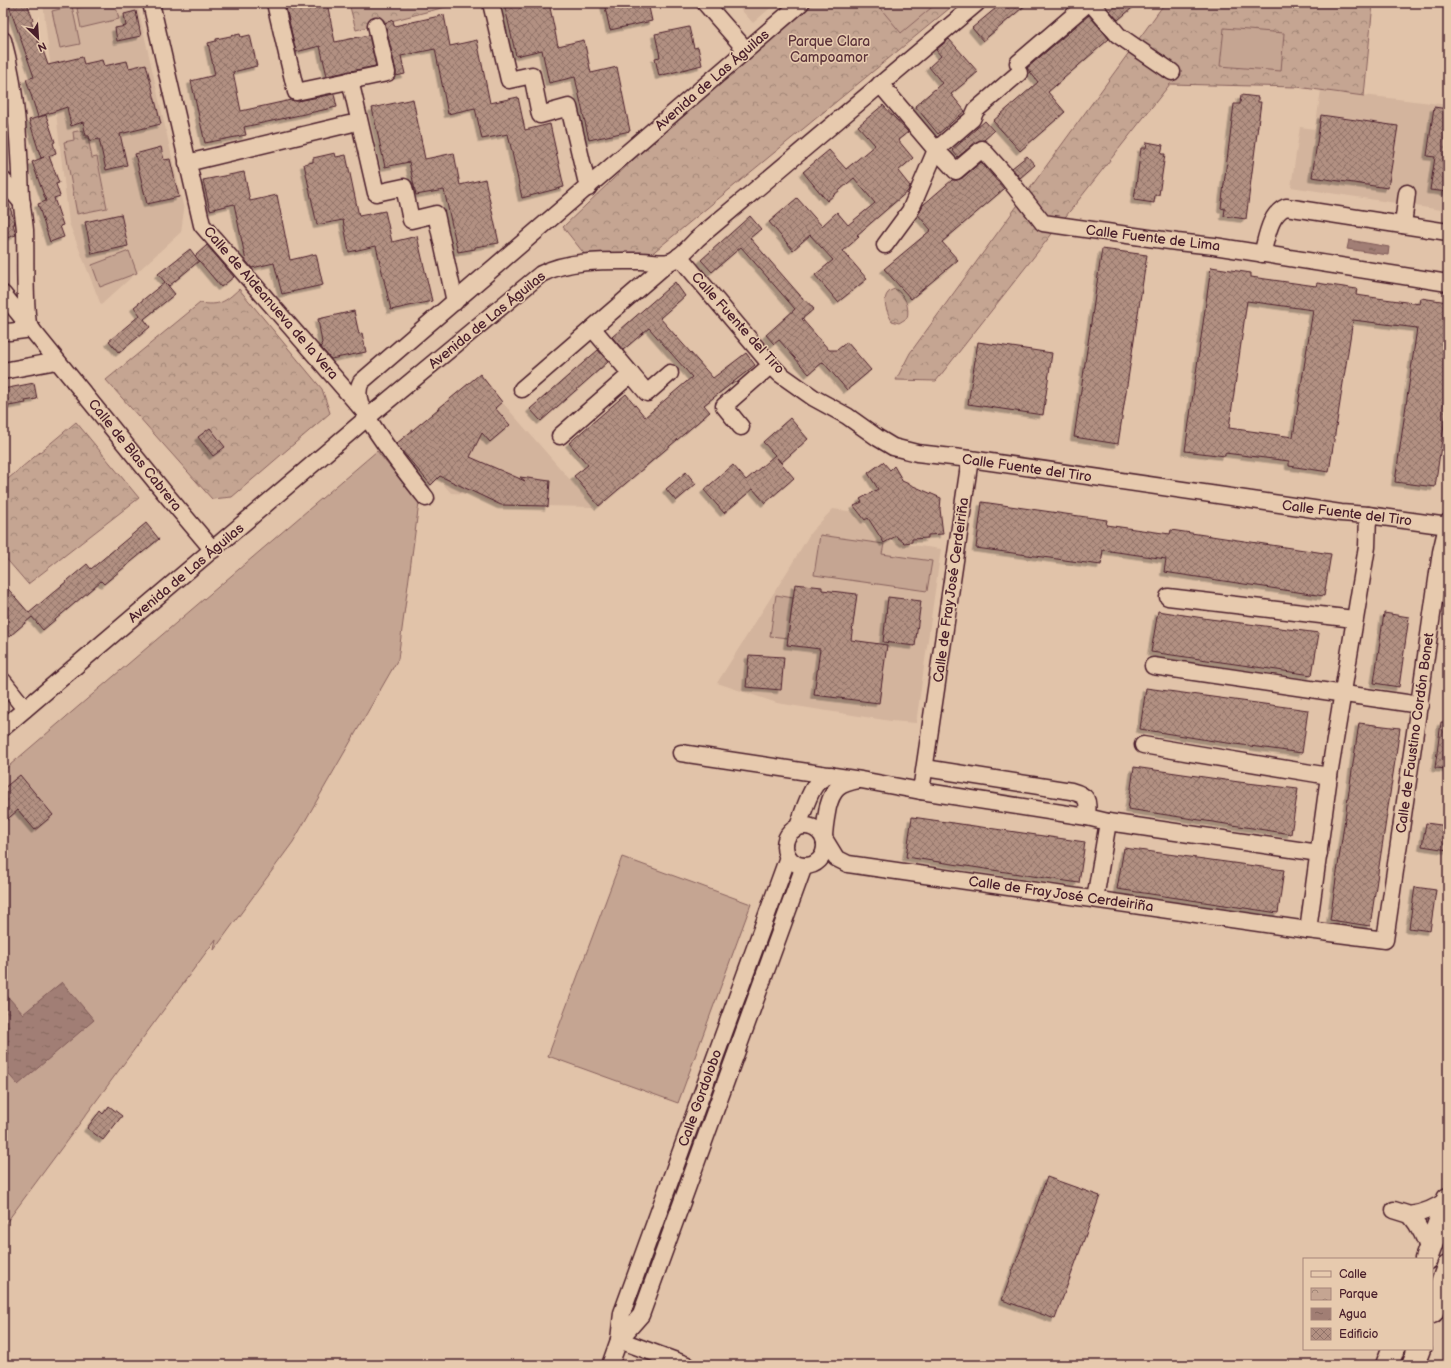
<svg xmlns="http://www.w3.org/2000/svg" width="1451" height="1368" viewBox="0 0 1451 1368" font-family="'Balsamiq Sans',sans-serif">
<defs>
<pattern id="park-crowns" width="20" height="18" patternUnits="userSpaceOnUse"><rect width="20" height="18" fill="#c5a592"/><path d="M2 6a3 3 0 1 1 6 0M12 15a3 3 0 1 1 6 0" fill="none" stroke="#a28677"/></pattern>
<pattern id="water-ripples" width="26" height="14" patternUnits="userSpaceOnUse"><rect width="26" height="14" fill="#a17e74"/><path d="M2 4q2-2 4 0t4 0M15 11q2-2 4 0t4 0" fill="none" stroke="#85675f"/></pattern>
<pattern id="building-cross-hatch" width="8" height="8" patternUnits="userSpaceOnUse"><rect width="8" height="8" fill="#b29082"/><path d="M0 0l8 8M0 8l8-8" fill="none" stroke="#93756b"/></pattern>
<filter id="shadow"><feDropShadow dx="-3.5" dy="3.5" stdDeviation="0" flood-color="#0004"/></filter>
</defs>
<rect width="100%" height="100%" fill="#e1c3a9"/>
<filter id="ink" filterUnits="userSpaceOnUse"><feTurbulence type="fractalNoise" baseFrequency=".025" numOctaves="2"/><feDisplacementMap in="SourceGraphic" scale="8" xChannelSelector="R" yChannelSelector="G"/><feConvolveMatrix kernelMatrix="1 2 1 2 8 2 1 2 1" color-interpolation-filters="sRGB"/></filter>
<g filter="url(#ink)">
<g fill="#d3b49d">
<polygon points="43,3 137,3 184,210 181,232 101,305 69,223"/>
<polygon points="735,3 776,3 753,23"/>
<polygon points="1321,90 1448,105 1448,211 1291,187 1300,127 1315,129"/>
<polygon points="480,374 502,402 594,507 496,505 470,494 451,493 438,478 431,485 395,444 429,417 436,425 444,418 437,409 448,400 450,403 459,396 457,393"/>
<polygon points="833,509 855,512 876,540 941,549 916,723 891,721 777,703 717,683 787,572 811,532"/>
</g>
<g fill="url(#park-crowns)" stroke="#88625e">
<polygon points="349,3 461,3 356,30"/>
<polygon points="814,3 956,3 650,255 586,256 563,227 634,159"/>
<polygon points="1165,3 1373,3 1364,96 1297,87 1170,84 936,381 896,380 910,353"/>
<polygon points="83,130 85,138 88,137 92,158 97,157 107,208 77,214 64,142 74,140 73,132"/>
<path d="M 239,289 L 322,389 L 330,413 L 232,497 L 212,499 L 106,380 L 200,303 C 220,306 225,302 239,289 Z"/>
<path d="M 895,289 C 905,294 910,308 907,318 L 899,323 L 892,321 C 886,311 879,293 895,289 Z"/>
<polygon points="76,422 139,498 28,584 3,555 3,483"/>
</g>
<g fill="#c5a592" stroke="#88625e">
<polygon points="100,3 115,3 119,19 81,28 77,8"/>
<polygon points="876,3 937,3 901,33"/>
<polygon points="72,6 80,44 60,48 52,11"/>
<polygon points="1224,28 1284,33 1281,71 1220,66"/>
<polygon points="129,251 137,273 100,287 92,265"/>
<polygon points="377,451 419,503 398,659 293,842 214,950 216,939 3,1227 3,771"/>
<polygon points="820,535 884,544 882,554 932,561 927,591 814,575"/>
<polygon points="776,595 793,598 788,638 770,636"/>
<polygon points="622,857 751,904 678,1103 548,1056"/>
</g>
<g fill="url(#water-ripples)" stroke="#7e5857">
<polygon points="1349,240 1389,247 1388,255 1347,249"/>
<polygon points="62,982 94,1020 18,1085 3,1068 3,991 23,1014"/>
</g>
<g fill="url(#building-cross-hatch)" stroke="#4a1f2b" fill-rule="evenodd" filter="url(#shadow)">
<polygon points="8,3 27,3 33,20 31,21 35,32 38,42 40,42 48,65 82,57 84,64 102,60 104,66 127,61 129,68 146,64 161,124 120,134 127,165 106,170 99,139 90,141 89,136 86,136 83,122 71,126 67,107 38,117 26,79 34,77"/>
<polygon points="285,3 327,3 335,42 369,35 376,66 327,76 320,46 296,52"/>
<polygon points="504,3 549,3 558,46 584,40 591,73 617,67 630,131 589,140 575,77 549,83 542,50 516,56"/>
<polygon points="604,3 648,3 652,21 610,30"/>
<polygon points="1002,3 1028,3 983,41 972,28"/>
<polygon points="1119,3 1138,3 1118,20 1110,11"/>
<polygon points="136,11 141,36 117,41 115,28 126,26 124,14"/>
<polygon points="444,15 450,46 477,40 490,103 518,97 525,130 550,124 564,187 522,198 508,134 482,139 475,108 448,114 435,49 401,56 405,74 396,76 396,71 385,23 393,20 394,26"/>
<polygon points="1089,15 1109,39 1048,92 1065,112 1020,151 993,121 1038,82 1027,68"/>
<polygon points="689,27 694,48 698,47 702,65 659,76 655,58 660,57 655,34"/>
<polygon points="240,34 241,37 250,35 257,66 233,72 241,111 291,100 298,101 334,94 337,107 244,127 246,135 205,143 191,81 215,75 208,43 216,41 216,39"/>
<polygon points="949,39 978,72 951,94 965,111 938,134 915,106 942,83 929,67 941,56 936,50"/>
<polygon points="1241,95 1258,97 1258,102 1261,102 1246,219 1224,216 1225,209 1221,208 1234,104 1240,104"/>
<polygon points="413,99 425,159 454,153 460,185 485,179 499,243 475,247 475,249 458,252 444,190 416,195 409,162 385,167 372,108"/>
<polygon points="883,105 908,132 898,140 913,158 898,171 910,186 908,191 857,235 859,237 843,251 867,279 838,302 815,275 833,260 810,235 793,250 769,222 797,198 822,226 837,212 848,225 875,203 854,178 827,201 803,172 829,150 846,169 875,145 858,126"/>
<polygon points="1434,107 1448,109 1448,192 1430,190 1435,157 1427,156"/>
<polygon points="46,115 55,142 53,143 56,153 49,156 59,183 56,184 60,196 54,198 63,225 60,226 64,237 50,242 38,204 46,201 32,162 44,157 41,158 29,120"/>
<polygon points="1321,115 1398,126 1388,188 1312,177"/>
<polygon points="985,121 994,131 984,140 976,142 958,157 952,150"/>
<polygon points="1147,142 1163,145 1161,154 1165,154 1159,195 1155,195 1154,203 1134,200 1141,148 1146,148"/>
<polygon points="161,147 164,160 170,159 179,197 147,204 135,154"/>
<polygon points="335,153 336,157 346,155 359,216 385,211 392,242 417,236 432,301 391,310 376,246 349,252 343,220 317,225 304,164 313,162 313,158"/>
<polygon points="1027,156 1035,165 1020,178 1012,168"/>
<polygon points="981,162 1004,189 942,242 958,260 911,299 884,269 931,230 918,215 923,205 952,180 957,180 962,178"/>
<polygon points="244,172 250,201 277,195 290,260 316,254 323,285 282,294 274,263 252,268 246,261 234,204 210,210 203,180"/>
<polygon points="3,195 8,201 14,220 15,224 13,224 16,235 3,239"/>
<polygon points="121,214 128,246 92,254 85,222"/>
<polygon points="750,216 761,229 750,238 805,301 806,300 814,309 802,319 829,350 837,350 847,342 871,370 847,390 823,362 809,374 779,340 774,344 766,335 795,309 741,247 712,272 701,260"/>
<polygon points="207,245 234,277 221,287 195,256"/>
<polygon points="190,249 199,261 169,286 166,283 175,294 144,319 150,327 119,353 109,341 140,315 134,307 165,282 158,274"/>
<polygon points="1102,249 1147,255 1118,444 1074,437"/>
<path d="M 1211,267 L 1251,273 L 1251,277 L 1316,286 L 1317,283 L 1357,289 L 1356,295 L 1420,304 L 1421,298 L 1448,302 L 1448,398 L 1435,487 L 1395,482 L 1417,328 L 1353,320 L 1329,472 L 1289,466 L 1289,461 L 1225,453 L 1225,456 L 1185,451 ZM 1247,301 L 1313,310 L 1293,437 L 1229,428 Z"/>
<polygon points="675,282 685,296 660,318 713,378 746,353 755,365 704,405 710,412 599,506 574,476 588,465 569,443 626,394 645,417 692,377 649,328 623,350 612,337"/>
<polygon points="354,311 359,334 362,333 366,352 331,359 322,349 321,344 322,343 318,319"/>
<polygon points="978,342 1052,353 1043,415 968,404"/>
<polygon points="598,350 608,362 541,421 530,409"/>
<polygon points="480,374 502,402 495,408 510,425 490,442 482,433 470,457 525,481 520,477 550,481 548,507 546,506 501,505 440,476 431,485 396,444"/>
<polygon points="34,383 37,399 25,401 26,403 3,407 3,389"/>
<polygon points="790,418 808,439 781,463 777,458 794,478 765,503 753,489 724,513 704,490 733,465 746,480 775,455 763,442"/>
<polygon points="210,428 225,447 213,456 198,437"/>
<polygon points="883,462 890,470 894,466 901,478 902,481 941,498 940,509 943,534 928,535 928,538 912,539 912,542 904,543 896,536 884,543 868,518 865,520 854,506 862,502 860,499 878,489 868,473"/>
<polygon points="686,472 696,484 676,501 666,489"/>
<polygon points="982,502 1107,520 1106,525 1170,534 1171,530 1331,554 1324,596 1164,572 1166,559 1103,550 1101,565 976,548"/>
<polygon points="146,523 159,539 104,584 101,581 43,630 32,617 3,642 3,583 29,613 87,564 91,569"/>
<polygon points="795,584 822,587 822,590 857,594 851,640 887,645 879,703 814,695 820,649 787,645"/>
<polygon points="888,597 921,601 915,646 883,642"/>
<polygon points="1158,611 1210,619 1319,633 1312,675 1151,652"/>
<polygon points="1384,613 1409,617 1399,687 1374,683"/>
<polygon points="749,655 784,657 781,690 746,687"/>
<polygon points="1146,688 1308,710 1302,753 1220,742 1140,729"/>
<polygon points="1441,722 1448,722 1448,769 1435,768"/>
<polygon points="1359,723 1400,728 1370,926 1330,920"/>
<polygon points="1134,767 1239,782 1298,789 1291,834 1128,809"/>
<polygon points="20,775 53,815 35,830 18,810 3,823 3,789"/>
<polygon points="912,817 1085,842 1079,883 906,857"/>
<polygon points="1426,823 1448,826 1448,850 1422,846"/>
<polygon points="1124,848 1284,870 1278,913 1117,889"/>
<polygon points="1415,887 1436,890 1430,931 1409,928"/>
<polygon points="109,1106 122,1116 103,1140 87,1128 100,1111 103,1114"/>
<polygon points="1047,1177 1100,1196 1055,1319 1002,1300"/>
</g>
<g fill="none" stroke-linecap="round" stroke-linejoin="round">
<g stroke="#4a1f2b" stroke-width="19">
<g id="minor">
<polyline points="151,3 202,225 361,408"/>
<polyline points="275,3 296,92 387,73 376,25"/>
<polyline points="491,3 509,80 532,75 540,115 569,107 588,188"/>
<polyline points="705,3 746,50"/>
<polyline points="1091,3 1118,35 1172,72"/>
<path d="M 3,40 C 17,91 19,145 21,197 C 22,208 24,219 25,230 C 26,262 24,293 28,324"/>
<polyline points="1018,63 1088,3"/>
<polyline points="350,80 376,193 404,187 411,220 436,214 455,302"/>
<polyline points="880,84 936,150"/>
<polyline points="943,157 956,171 982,149 1007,177 1043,223 1177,242 1214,246 1448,283"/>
<polyline points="187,163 349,124"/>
<polyline points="3,180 22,203"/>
<polyline points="1403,225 1407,193"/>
<polyline points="885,245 910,211 936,150 972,119 976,110 1019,73"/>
<path d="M 1262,254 C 1267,238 1269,214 1286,207 L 1448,232"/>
<polyline points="679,256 771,365 780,374 814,398 847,416 878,438 893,447 917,453 970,459 1341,513 1368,515 1448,526"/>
<polyline points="3,294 164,492 213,550"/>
<polyline points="3,331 9,332 32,329"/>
<polyline points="3,371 57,361"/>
<polyline points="631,374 647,393 670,373"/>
<polyline points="522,389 669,262"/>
<polyline points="741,427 724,406 771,365"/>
<polyline points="560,436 631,374 593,329"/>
<path d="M 426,498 C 404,470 382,442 364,412 C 359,404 356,391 361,382 L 801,3"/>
<polyline points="1168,597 1354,619"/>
<polyline points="1153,666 1420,705"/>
<polyline points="3,681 25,709"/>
<path d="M 3,728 L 368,417 L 541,274 C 570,259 610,261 641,261 C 650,261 661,264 669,262 C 678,260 691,245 697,239 L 977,3"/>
<polyline points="1143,745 1329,776"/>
<polyline points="681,753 861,780 921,791 970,459"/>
<path d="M 925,768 L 1071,791 C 1089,796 1088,800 1087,817"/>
<polyline points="921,791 1087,817 1108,822 1319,853"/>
<circle cx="805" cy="846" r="20"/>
<path d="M 798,827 C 802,815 809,792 817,783 C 821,779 825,777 831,775"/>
<path d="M 824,839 C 824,827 826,818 828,807 C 833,788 839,784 859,780"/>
<polyline points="825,840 836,858 848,864 1308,930 1385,940 1441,552 1448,522"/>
<polyline points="1095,899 1108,822"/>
<polyline points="1308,930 1329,776 1367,547 1368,515"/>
<polyline points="1394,1210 1410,1215"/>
<path d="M 1429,1251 C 1425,1237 1419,1226 1410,1215 C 1425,1213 1436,1208 1448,1199"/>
<polyline points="619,1340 641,1315 804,866"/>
<polyline points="619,1340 687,1365"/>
<polyline points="610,1365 619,1340 622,1313 788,857"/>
</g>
</g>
<g stroke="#4a1f2b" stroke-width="25">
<g id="highway">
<polyline points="1426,1259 1448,1199"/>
<polyline points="1432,1312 1448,1267"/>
<polyline points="1387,1365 1393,1349"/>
<polyline points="1413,1365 1419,1349"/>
</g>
</g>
<use href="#minor" stroke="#e7caae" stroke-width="16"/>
<use href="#highway" stroke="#e7caae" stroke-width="22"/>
</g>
</g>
<g text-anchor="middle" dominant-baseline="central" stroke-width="3" stroke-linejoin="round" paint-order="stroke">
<g font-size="14" fill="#5c333a" stroke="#e7caae">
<text x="829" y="41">Parque Clara<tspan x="829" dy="16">Campoamor</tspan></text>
</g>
<g font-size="14" fill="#4a1f2b" stroke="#e7caae">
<text transform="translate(712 80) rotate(-41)">Avenida de Las Águilas</text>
<text transform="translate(1153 238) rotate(7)">Calle Fuente de Lima</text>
<text transform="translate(271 303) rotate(49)">Calle de Aldeanueva de la Vera</text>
<text transform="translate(487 320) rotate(-39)">Avenida de Las Águilas</text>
<text transform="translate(738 323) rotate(48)">Calle Fuente del Tiro</text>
<text transform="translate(135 455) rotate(51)">Calle de Blas Cabrera</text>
<text transform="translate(1027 468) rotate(8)">Calle Fuente del Tiro</text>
<text transform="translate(1347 513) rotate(7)">Calle Fuente del Tiro</text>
<text transform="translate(186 573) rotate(-40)">Avenida de Las Águilas</text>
<text transform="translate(951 590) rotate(-82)">Calle de Fray José Cerdeiriña</text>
<text transform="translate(1415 733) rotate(-82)">Calle de Faustino Cordón Bonet</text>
<text transform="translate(1061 894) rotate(8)">Calle de Fray José Cerdeiriña</text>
<text transform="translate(700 1098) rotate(-70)">Calle Gordolobo</text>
</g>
</g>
<rect width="1451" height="1368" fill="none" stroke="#e7caae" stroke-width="16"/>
<rect x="8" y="8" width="1435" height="1352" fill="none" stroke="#4a1f2b" stroke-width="1.5" filter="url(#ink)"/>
<rect x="1303" y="1258" width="130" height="92" fill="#e7caae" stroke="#a8867a"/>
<rect x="1311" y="1271" width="20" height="6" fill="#e7caae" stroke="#a8867a"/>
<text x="1339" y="1278" font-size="12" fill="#4a1f2b">Calle</text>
<rect x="1311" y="1288" width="20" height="12" fill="url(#park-crowns)" stroke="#a8867a"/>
<text x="1339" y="1298" font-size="12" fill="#4a1f2b">Parque</text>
<rect x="1311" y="1308" width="20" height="12" fill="url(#water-ripples)" stroke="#a8867a"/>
<text x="1339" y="1318" font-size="12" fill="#4a1f2b">Agua</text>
<rect x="1311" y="1328" width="20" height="12" fill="url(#building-cross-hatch)" stroke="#a8867a"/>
<text x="1339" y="1338" font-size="12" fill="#4a1f2b">Edificio</text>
<g transform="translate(38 38) rotate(155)" stroke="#e7caae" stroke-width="3" paint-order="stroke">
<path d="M0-3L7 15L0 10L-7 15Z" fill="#4a1f2b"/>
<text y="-6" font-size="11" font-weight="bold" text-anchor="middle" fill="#4a1f2b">N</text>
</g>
</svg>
